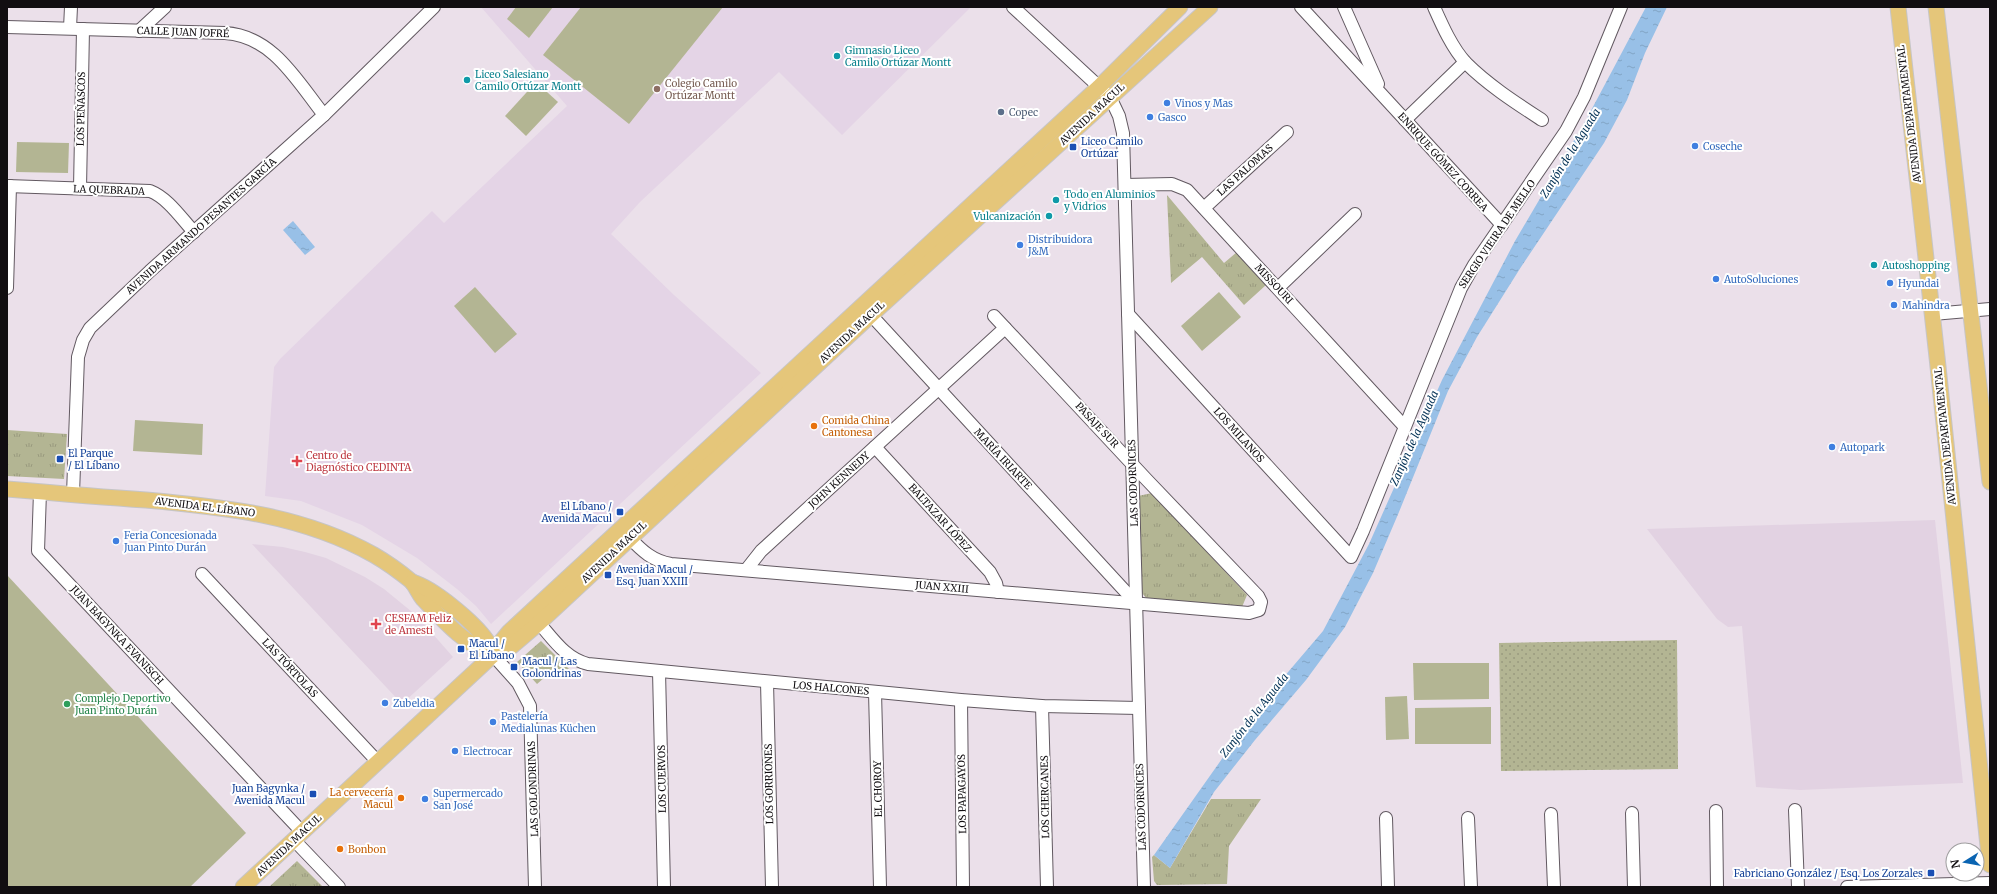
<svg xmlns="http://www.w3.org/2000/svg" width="1997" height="894" viewBox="0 0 1997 894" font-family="Merriweather,serif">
<defs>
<pattern id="grass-dots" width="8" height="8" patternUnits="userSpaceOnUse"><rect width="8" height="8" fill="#b3b593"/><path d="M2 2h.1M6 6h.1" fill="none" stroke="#999a7e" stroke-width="1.8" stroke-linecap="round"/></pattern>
<pattern id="park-tufts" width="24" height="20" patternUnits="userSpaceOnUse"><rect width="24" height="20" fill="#b3b593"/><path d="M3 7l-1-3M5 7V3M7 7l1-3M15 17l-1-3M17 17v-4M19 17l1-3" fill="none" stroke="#999a7e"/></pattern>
<pattern id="water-ripples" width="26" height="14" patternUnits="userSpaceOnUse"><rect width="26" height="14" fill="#98c0e7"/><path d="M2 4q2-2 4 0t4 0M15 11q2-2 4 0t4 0" fill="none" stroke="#82a4c5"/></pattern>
</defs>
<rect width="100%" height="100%" fill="#ebe0ea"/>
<g fill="#e2d2e2">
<polygon points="1935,520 1963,783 1800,790 1756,787 1742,626 1728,627 1717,619 1647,529"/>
<polygon points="252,544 283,547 305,552 326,558 365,577 384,589 417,616 453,657 402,704"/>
</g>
<polygon fill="#e4d4e6" points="481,7 970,8 842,135 779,72 640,202 611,234 674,295 761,373 491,624 476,606 457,589 417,558 362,525 301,501 265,496 274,367 280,359 432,211 444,223 567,106"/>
<polygon fill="url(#grass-dots)" points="1677,640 1678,769 1501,771 1499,643"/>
<g fill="url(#park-tufts)">
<polygon points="1167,195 1224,263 1237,252 1266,285 1244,305 1202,257 1171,283"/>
<polygon points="7,430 67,434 64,479 7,476"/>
<polygon points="1152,493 1247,595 1242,607 1148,600 1141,592 1138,496"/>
<polygon points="541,641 572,672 552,671 537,684 517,662"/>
<polygon points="1211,799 1261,799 1229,846 1227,884 1157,885 1154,881 1152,857 1154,855 1170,868"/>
<polygon points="297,861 323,887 269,887"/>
</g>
<g fill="#b3b593">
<polygon points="516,7 553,7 529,38 507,19"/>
<polygon points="581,7 723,7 629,124 543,55"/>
<polygon points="536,82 558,102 526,136 505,116"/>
<polygon points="17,142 69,143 68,173 16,172"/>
<polygon points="475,287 517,334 495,353 454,306"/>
<polygon points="1219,292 1241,317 1202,351 1181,326"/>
<polygon points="135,420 203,424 202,455 133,451"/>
<polygon points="7,575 246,833 190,887 7,887"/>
<polygon points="1413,663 1489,663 1489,699 1414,700"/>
<polygon points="1407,696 1409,739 1386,740 1385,697"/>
<polygon points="1491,707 1491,744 1415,744 1415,708"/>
</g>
<g fill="url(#water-ripples)">
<polygon points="1646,7 1667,7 1645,53 1627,100 1604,143 1521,267 1477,337 1448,391 1399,512 1373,573 1345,627 1306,680 1255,740 1214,792 1170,868 1154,855 1260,705 1323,631 1369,544 1442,380 1515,241 1586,120"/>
<polygon points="293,221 315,247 305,255 283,230"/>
</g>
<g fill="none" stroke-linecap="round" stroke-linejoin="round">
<g stroke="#625961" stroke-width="14">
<g id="minor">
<polyline points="1013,7 1110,97 1119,116 1123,133 1144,887"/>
<polyline points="1301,7 1502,225"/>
<polyline points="1344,7 1378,84"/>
<path d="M 1434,7 C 1442,25 1452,48 1466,63 C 1488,85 1516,103 1542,120"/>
<path d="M 7,27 L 225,33 C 273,36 297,81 324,115"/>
<polyline points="70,28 71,7"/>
<polyline points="139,31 165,7"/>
<polyline points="1405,120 1465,62"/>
<polyline points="1125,185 1172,184 1187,190 1404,426"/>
<path d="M 7,186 L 150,191 C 168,198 181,218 194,232"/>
<polyline points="80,188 83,29"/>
<polyline points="1204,208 1287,132"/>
<polyline points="7,288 10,186"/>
<polyline points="1278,288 1355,214"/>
<polyline points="1128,314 1351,557 1363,531 1461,288 1474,265 1566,131 1584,97 1621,7"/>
<polyline points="1933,314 1990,309"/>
<polyline points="871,315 1136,603"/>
<polyline points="875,447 990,572 996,583 998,592"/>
<polyline points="40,492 38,551 302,832"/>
<polyline points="73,494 78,357 83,340 90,328 150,271 324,115 434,7"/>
<path d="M 630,538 C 642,551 653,561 671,564 L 1249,613 L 1259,610 L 1261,602 L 1258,596 L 1147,480 L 994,316"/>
<polyline points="746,570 761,551 1005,328"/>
<polyline points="202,574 378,762"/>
<path d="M 539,623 C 553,639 566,659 588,664 L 961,700 L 1042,706 L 1139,708"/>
<polyline points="493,655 518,683 530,706 535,887"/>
<polyline points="659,671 664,887"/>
<polyline points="767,682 772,887"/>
<polyline points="875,692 880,887"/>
<polyline points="961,700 963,887"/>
<polyline points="1042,706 1047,887"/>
<polyline points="1795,810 1798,887"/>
<polyline points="1716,811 1717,887"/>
<polyline points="1632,813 1634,887"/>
<polyline points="1551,814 1554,887"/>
<polyline points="1386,818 1388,887"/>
<polyline points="1468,818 1471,887"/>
<polyline points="294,840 339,887"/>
<polyline points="1847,887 1990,883"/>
</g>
</g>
<g stroke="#c6c5c6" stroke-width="17">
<g id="major">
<polyline points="1898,7 1937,357 1990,865"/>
<polyline points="1936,7 1990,482"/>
<path d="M 7,489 C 53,493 100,497 146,500 C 225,507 303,515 374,555 C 386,562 400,572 411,581 C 416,586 418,593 423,599 C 443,620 465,645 493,655"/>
<path d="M 412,582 C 433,588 474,622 487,641 C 490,645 491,650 493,655"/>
<polyline points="493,655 500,643 509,632 1099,87 1180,7"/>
<polyline points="243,887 493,655 512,646 539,623 871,315 1210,7"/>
</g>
</g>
<use href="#minor" stroke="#fff" stroke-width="12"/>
<use href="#major" stroke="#e5c67a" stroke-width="15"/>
</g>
<g fill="#0f9aa8" stroke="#fff" stroke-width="1.5">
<circle cx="837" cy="56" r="4"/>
<circle cx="467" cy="80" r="4"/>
<circle cx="1056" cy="200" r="4"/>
<circle cx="1049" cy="216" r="4"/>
<circle cx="1874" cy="265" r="4"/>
</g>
<circle fill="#8d6e63" stroke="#fff" stroke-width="1.5" cx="657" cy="89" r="4"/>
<g fill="#3f7fe0" stroke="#fff" stroke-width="1.5">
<circle cx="1167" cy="103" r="4"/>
<circle cx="1150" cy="117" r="4"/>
<circle cx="1695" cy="146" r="4"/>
<circle cx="1020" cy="245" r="4"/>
<circle cx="1716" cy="279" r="4"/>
<circle cx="1890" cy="283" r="4"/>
<circle cx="1894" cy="305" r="4"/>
<circle cx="1832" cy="447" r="4"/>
<circle cx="116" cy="541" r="4"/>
<circle cx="385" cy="703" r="4"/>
<circle cx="493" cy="722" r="4"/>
<circle cx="455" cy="751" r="4"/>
<circle cx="425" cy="799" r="4"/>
</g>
<circle fill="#5c6f8a" stroke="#fff" stroke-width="1.5" cx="1001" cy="112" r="4"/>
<g fill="#1a4fb4" stroke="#fff" stroke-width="1.5">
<rect x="1069" y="143" width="8" height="8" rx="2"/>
<rect x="56" y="455" width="8" height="8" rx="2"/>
<rect x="616" y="508" width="8" height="8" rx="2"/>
<rect x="604" y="571" width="8" height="8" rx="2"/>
<rect x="457" y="645" width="8" height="8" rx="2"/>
<rect x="510" y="663" width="8" height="8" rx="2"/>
<rect x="309" y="790" width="8" height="8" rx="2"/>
<rect x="1927" y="869" width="8" height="8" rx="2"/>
</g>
<g fill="#e8710a" stroke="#fff" stroke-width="1.5">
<circle cx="814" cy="426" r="4"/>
<circle cx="401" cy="798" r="4"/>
<circle cx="340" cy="849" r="4"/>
</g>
<g fill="#e0444e" stroke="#fff" stroke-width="1.5">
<path d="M295 455h4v4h4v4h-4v4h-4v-4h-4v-4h4z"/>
<path d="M374 618h4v4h4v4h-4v4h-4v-4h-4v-4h4z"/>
</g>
<circle fill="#2e9e5b" stroke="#fff" stroke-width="1.5" cx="67" cy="704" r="4"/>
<g text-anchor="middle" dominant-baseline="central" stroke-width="4" stroke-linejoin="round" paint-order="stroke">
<g font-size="10" fill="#110e11" stroke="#fff">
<text transform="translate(183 32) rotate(2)">CALLE JUAN JOFRÉ</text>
<text transform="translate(81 109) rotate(-89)">LOS PEÑASCOS</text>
<text transform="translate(1092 114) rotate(-43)">AVENIDA MACUL</text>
<text transform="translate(1909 114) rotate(-97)">AVENIDA DEPARTAMENTAL</text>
<text transform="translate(1443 162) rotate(48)">ENRIQUE GÓMEZ CORREA</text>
<text transform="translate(1245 170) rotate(-42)">LAS PALOMAS</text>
<text transform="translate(109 190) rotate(2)">LA QUEBRADA</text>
<text transform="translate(201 226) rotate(-42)">AVENIDA ARMANDO PESANTES GARCÍA</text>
<text transform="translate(1497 234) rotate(-56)">SERGIO VIEIRA DE MELLO</text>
<text transform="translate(1274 284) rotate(47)">MISSOURI</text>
<text transform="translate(852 332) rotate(-43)">AVENIDA MACUL</text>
<text transform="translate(1097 425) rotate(47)">PASAJE SUR</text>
<text transform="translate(1239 435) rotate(48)">LOS MILANOS</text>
<text transform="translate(1945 436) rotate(-96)">AVENIDA DEPARTAMENTAL</text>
<text transform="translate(1003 459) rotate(47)">MARÍA IRIARTE</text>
<text transform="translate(839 480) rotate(-42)">JOHN KENNEDY</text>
<text transform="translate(1133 483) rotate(-92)">LAS CODORNICES</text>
<text transform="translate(205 507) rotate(7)">AVENIDA EL LÍBANO</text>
<text transform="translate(940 518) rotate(48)">BALTAZAR LÓPEZ</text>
<text transform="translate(614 552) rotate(-43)">AVENIDA MACUL</text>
<text transform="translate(942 587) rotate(5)">JUAN XXIII</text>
<text transform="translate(117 635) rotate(47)">JUAN BAGYNKA EVANISCH</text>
<text transform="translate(290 668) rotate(47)">LAS TÓRTOLAS</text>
<text transform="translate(831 688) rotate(5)">LOS HALCONES</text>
<text transform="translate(662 779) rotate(-91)">LOS CUERVOS</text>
<text transform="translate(769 784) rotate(-91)">LOS GORRIONES</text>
<text transform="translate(533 789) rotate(-92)">LAS GOLONDRINAS</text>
<text transform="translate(878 789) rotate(-91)">EL CHOROY</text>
<text transform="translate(962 794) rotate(-91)">LOS PAPAGAYOS</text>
<text transform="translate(1045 797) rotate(-91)">LOS CHERCANES</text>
<text transform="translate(1141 807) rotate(-92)">LAS CODORNICES</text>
<text transform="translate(289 845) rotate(-43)">AVENIDA MACUL</text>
</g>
<g font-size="10" fill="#0d838f" stroke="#fff" text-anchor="start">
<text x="845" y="50">Gimnasio Liceo<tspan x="845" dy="12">Camilo Ortúzar Montt</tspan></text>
<text x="475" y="74">Liceo Salesiano<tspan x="475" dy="12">Camilo Ortúzar Montt</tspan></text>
<text x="1064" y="194">Todo en Aluminios<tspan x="1064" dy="12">y Vidrios</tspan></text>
<text x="1041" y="216" text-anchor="end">Vulcanización</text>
<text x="1882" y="265">Autoshopping</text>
</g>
<g font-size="10" fill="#785e54" stroke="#fff" text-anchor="start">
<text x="665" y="83">Colegio Camilo<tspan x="665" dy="12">Ortúzar Montt</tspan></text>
</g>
<g font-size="10" fill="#366cbe" stroke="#fff" text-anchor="start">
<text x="1175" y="103">Vinos y Mas</text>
<text x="1158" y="117">Gasco</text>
<text x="1703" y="146">Coseche</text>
<text x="1028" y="239">Distribuidora<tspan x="1028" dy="12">J&amp;M</tspan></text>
<text x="1724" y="279">AutoSoluciones</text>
<text x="1898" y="283">Hyundai</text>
<text x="1902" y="305">Mahindra</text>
<text x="1840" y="447">Autopark</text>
<text x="124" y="535">Feria Concesionada<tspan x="124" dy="12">Juan Pinto Durán</tspan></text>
<text x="393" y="703">Zubeldia</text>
<text x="501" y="716">Pastelería<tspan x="501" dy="12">Medialunas Küchen</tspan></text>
<text x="463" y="751">Electrocar</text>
<text x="433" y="793">Supermercado<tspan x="433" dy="12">San José</tspan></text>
</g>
<g font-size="10" fill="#4e5e75" stroke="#fff" text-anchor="start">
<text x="1009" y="112">Copec</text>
</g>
<g font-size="10" fill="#164399" stroke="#fff" text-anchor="start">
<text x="1081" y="141">Liceo Camilo<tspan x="1081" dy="12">Ortúzar</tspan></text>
<text x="68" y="453">El Parque<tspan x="68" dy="12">/ El Líbano</tspan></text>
<text x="612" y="506" text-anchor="end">El Líbano /<tspan x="612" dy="12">Avenida Macul</tspan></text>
<text x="616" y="569">Avenida Macul /<tspan x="616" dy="12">Esq. Juan XXIII</tspan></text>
<text x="469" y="643">Macul /<tspan x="469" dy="12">El Líbano</tspan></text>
<text x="522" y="661">Macul / Las<tspan x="522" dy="12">Golondrinas</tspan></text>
<text x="305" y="788" text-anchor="end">Juan Bagynka /<tspan x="305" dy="12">Avenida Macul</tspan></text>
<text x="1923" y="873" text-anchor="end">Fabriciano González / Esq. Los Zorzales</text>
</g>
<g font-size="10" fill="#c56008" stroke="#fff" text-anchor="start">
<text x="822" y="420">Comida China<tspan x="822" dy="12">Cantonesa</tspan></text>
<text x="393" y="792" text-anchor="end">La cervecería<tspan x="393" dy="12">Macul</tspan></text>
<text x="348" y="849">Bonbon</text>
</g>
<g font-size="10" fill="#be3a42" stroke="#fff" text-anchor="start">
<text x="306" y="455">Centro de<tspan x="306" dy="12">Diagnóstico CEDINTA</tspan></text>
<text x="385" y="618">CESFAM Feliz<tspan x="385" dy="12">de Amesti</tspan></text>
</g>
<g font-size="10" fill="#27864d" stroke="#fff" text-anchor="start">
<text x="75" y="698">Complejo Deportivo<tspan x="75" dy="12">Juan Pinto Durán</tspan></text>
</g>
<g font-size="11" font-style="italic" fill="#053357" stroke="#fff">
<text transform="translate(1570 153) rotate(-58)">Zanjón de la Aguada</text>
<text transform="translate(1414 438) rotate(-66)">Zanjón de la Aguada</text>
<text transform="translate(1254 715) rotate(-52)">Zanjón de la Aguada</text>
</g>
</g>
<rect width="1997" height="894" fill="none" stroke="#110e11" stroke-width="16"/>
<g transform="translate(1965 862) rotate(259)"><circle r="19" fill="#ffffff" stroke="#a09fa0"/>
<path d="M0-3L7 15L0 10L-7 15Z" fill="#0a64b2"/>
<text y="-6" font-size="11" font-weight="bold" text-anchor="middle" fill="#110e11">N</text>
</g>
</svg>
